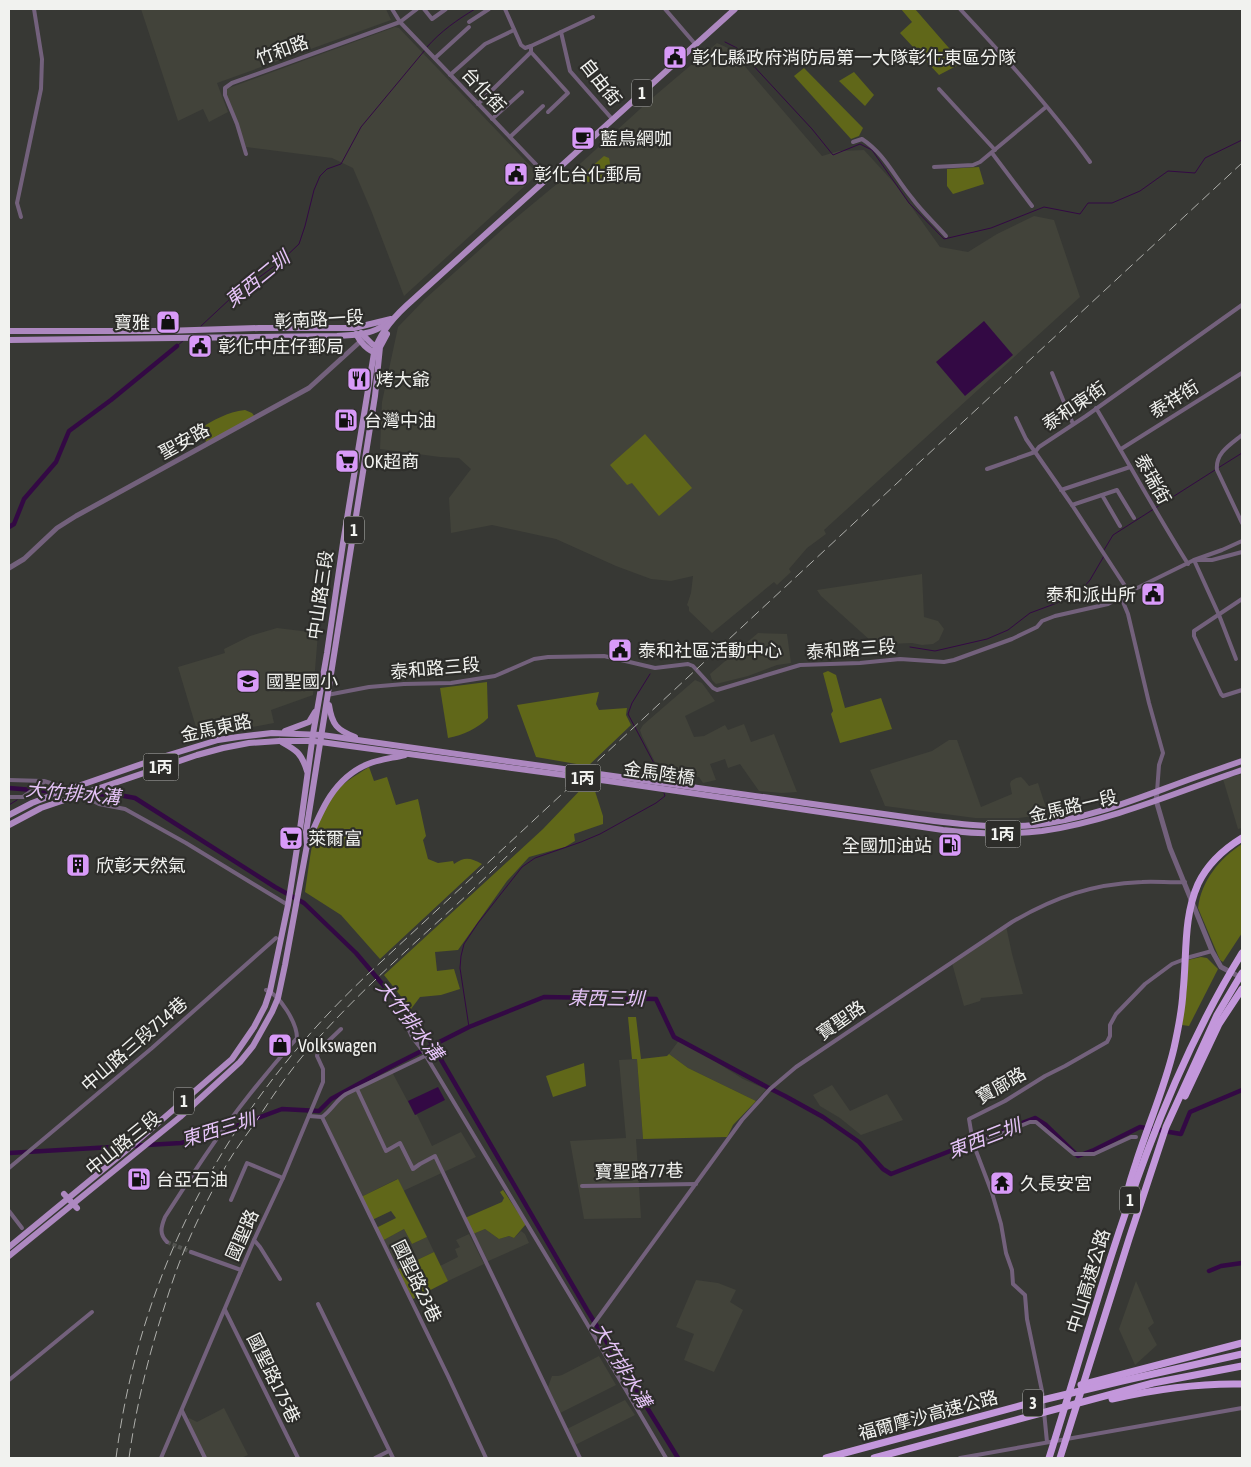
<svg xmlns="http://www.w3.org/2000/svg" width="1251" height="1467" viewBox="0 0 1251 1467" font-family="'Asap Condensed','Noto Sans TC',sans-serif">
<rect width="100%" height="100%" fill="#373834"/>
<g fill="#42433a">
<polygon points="141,9 386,9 391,20 217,83 228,112 209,122 203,109 178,121"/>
<polygon points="395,27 399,28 538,174 404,296 371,210 353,168 332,158 246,147 225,95 226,89"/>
<polygon points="717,43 730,49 822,156 839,151 864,150 896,185 940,247 968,252 997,234 1034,216 1054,220 1080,297 824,530 826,534 807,548 789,569 791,572 777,585 774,582 712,633 689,611 689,607 687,605 691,593 693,576 671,581 651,579 616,566 556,539 492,525 451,533 449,498 471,469 459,458 440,457 380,449 382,402 398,327 425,299 505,227 570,173 651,99"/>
<polygon points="922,574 924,617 938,621 944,629 939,640 933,644 922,645 912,643 889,644 876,644 871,641 821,596 817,590"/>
<polygon points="277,628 318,633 313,695 271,710 274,723 199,737 178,667 225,653 224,649 250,636"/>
<polygon points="758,633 787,634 791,663 777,665 748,676 716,684 712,680 710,674"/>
<polygon points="695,680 702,683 715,701 685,716 694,737 704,736 725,725 728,730 744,724 751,742 774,734 797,792 782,793 759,791 740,764 728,768 725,759 710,764 716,780 703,783 699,777 662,776 642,736 640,730 643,725"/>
<polygon points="949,740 957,740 981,807 1012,794 1010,784 1011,781 1016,778 1021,777 1025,781 1029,786 1038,783 1048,814 1019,818 975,818 885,806 870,770 932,751"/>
<polygon points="1242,774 1242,828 1238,829 1223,779"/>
<polygon points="1006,926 1012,954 1023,994 981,998 980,1001 964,1006 952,963"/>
<polygon points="680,1039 743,1079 766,1089 756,1101 688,1068 669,1054"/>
<polygon points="637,1059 643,1139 636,1139 641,1218 584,1219 570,1141 626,1138 619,1060"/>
<polygon points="392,1072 415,1115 417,1115 432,1146 461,1132 476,1157 403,1191 397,1179 361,1197 324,1116 332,1105 339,1097"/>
<polygon points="832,1085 850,1111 887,1094 903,1120 861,1135 840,1118 820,1106 813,1095"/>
<polygon points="404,1229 412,1244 427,1237 434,1252 396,1270 382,1241"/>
<polygon points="485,1229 499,1239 509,1236 514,1238 521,1231 525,1234 529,1243 486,1262 473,1234"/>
<polygon points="469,1234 484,1264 448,1281 440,1266 458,1257 455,1249 460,1247 456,1240"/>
<polygon points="696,1280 718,1283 736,1290 730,1302 743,1310 714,1372 684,1360 694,1334 676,1327"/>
<polygon points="1136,1281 1154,1323 1148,1328 1157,1345 1135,1365 1119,1329"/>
<polygon points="599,1356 616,1385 560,1413 548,1387 552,1376 558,1376 562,1375"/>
<polygon points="625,1400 635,1415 575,1445 567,1429"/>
<polygon points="224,1408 248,1455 241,1458 205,1458 187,1421 189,1418 197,1422"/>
</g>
<g fill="#606719">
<polygon points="901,9 915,9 962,63 939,75 900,33 912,22"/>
<polygon points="804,68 863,128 859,136 851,139 794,76"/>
<polygon points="854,72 874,95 865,106 839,81"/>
<path d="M 604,156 L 609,158 C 614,175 597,187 582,180 L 582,175 Z"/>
<polygon points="979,167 984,184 953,194 947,186 947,169"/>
<path d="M 245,410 L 252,413 L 255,417 L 207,444 L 199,429 C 214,420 227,412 245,410 Z"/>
<polygon points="645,434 692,488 659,516 632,483 627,485 610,465"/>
<polygon points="828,671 836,675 845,708 881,698 892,729 840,743 831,714 833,711 823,673"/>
<path d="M 487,682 L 488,718 C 477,729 463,735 448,738 L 440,688 Z"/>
<polygon points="599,692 596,704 599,710 627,708 626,715 631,725 588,766 536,757 517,705"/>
<path d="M 369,767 L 374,781 L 387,777 L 396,805 L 418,799 L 426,836 L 423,840 L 428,859 L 438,863 L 453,861 L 454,864 C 465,856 471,858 482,864 L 380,959 L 341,915 L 305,892 C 310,861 312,825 330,798 C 340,784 355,776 369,767 Z"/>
<polygon points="588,782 593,785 603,816 603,824 574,834 575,841 565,847 529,857 507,881 458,950 435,952 437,971 454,969 460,989 441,995 420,997 411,1009 384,975 543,829"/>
<path d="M 1242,844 L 1242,933 L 1223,962 L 1220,960 L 1198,908 C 1201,881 1220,858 1242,844 Z"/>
<polygon points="1201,957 1207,958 1218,969 1189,1026 1182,1025 1188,960"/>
<polygon points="628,1017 636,1017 641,1059 667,1056 669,1054 688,1068 756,1101 733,1125 727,1137 643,1139 637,1059 632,1059"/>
<polygon points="584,1063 586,1086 553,1097 546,1076"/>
<polygon points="398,1179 427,1237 412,1244 404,1229 382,1241 376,1228 396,1218 391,1211 372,1220 361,1197"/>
<polygon points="503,1190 526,1224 514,1238 509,1236 499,1239 485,1229 473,1234 465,1218 502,1202 504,1198 500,1192"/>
<polygon points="434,1252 448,1281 413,1299 396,1270"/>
</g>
<g fill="#330944">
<polygon points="984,321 1013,355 965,396 936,362"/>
<polygon points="438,1087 445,1100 415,1115 408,1101"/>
</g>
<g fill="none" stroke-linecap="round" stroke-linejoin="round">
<g stroke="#330944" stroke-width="1">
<polyline points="725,42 737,48 812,129 833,155 860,144 872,150 909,203 944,239 991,228 1044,207 1080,214 1088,203 1112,203 1140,191 1168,171 1195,173 1205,158 1242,140"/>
<path d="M 427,47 C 441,31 457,20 475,9"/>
<polyline points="201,326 231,298 280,262 299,244 305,226 314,190 320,176 327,169 341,164 361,127 425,50"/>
<polyline points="177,346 184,340"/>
<polyline points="1218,468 1242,453"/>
<polyline points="1104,550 1113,535 1215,470"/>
<polyline points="910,647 935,651 987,639 1008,630 1030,613 1076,596 1090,580 1104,556"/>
<polyline points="650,674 632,703 628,714 657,769 660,780"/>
<polyline points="9,805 17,800"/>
<polyline points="469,1027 460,968 461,956 464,944 478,923 522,867 535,858 581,842 600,834 656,803 665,796 664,793"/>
</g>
<g stroke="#330944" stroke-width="4.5">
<polyline points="9,527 14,524 24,499 56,462 69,431 111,400 177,346"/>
<polyline points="9,788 80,794"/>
<polyline points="87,794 119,795 135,798 275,887 304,903 356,953 429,1039 587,1310 678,1458"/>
<polyline points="9,1153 181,1143 206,1137 282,1109 319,1111 331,1099 388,1068 469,1027 544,997 656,999 674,1037 767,1087 785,1096 823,1117 859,1142 883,1169 891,1174 1035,1118 1046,1125 1078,1156 1094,1150 1140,1127 1181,1134 1190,1112 1242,1090"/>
<polyline points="1209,1271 1221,1266 1242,1263"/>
</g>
<polyline stroke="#535450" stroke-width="4" stroke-dasharray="4 2" stroke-linecap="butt" points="167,1242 191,1252"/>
<g stroke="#73617c" stroke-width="4">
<polyline points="417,9 400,22 548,177"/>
<polyline points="424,9 432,19 446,9"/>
<polyline points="505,9 521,45 525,48 531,46"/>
<polyline points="665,9 696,45"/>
<path d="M 960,9 C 1006,58 1051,108 1090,162"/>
<polyline points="469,22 489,9"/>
<polyline points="561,32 570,71 613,120"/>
<polyline points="531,52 568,93 548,112"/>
<polyline points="531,52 531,46 593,17"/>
<polyline points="435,58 469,27"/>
<polyline points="450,75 485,44 514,30"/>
<polyline points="939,89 995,150"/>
<polyline points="478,104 531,52"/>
<polyline points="492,119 522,92"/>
<polyline points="510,137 543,106"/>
<path d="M 853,142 L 862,139 C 885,154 895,178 912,198 C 922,212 935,223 946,236"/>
<polyline points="992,153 1032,206"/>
<polyline points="246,154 237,124 225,95 225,88 232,83 400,22 392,9"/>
<polyline points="934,167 973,165 980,162 1046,107"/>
<polyline points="21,217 17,203 41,89 42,59 34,9"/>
<polyline points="1052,373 1073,424"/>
<path d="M 1096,408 C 1127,460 1156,513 1188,564"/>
<polyline points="1016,418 1026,439 1072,505 1129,592"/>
<path d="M 1242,435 C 1231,444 1215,453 1217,470 L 1242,523"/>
<polyline points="1121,449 1242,373"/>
<polyline points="1035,452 1039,447 1086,416 1242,305"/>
<polyline points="987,469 1035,452"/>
<polyline points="1061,490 1130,467"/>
<polyline points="1102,495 1120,526"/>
<polyline points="1072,505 1117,490 1134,518"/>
<polyline points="1121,597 1128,614 1149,703 1163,753 1159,765 1157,792"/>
<polyline points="1242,599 1194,631 1194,636 1221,694 1223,696 1242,690"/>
<polyline points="1236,659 1219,615 1194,560 1212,560 1242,552"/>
<polyline points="327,695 369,687 404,684 451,683 495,676 534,659 548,657 604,656 655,668 688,664 693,666 713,688 717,690 800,665 860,663 900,659 944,662 954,660 1012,639 1037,627 1042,621 1055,616 1108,604 1129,592 1194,560 1222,550 1242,541"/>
<polyline points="9,780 44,781 70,789 99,804 125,809 186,843 288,905"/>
<polyline points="9,797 23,797 44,782"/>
<polyline points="408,1028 412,1037 423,1051 580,1312 666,1458"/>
<polyline points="357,1089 386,1151 400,1143 413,1169 420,1164 435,1156 580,1458"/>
<path d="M 309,1116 L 322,1117 C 332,1110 336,1100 346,1094 L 425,1056"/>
<polyline points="322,1117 448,1376 486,1458"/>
<polyline points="973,1143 993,1137 1030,1122 1036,1122 1074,1154 1094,1154 1131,1137 1136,1137"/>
<polyline points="9,1168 152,1048 276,938"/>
<polyline points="582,1186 696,1184"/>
<polyline points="231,1200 247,1163 283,1178"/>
<polyline points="9,1211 22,1228"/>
<polyline points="254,1240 260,1247 280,1279"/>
<path d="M 167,1242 C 159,1234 161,1227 165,1217 C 192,1175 219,1133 250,1094 C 265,1075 281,1056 297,1038 C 297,1023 280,995 266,990"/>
<polyline points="191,1252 241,1270"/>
<polyline points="318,1304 393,1458"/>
<polyline points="225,1310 298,1458"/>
<path d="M 590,1329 L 742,1120 L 770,1089 L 796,1067 L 1012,922 C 1055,897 1092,884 1142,882 C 1156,881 1171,883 1185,882"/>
<polyline points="9,1380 92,1312"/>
<polyline points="182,1411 205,1458"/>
<polyline points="1047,1442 1042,1391 1027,1319 1025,1295 1013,1284 1012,1270 1006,1253 1001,1224 992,1193 973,1143 969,1119 1005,1101 1045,1076 1065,1066 1107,1042 1110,1036 1110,1025 1116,1014 1145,984 1172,964 1190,957 1212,951"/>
<polyline points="161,1458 254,1240 283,1178 323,1082 323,1069 317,1056 318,1051 341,1029"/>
<polyline points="375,1458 389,1451"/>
<polyline points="960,1458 1242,1408"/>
</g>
<g stroke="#73617c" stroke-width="5">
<polyline points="9,568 24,559 57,528 76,516 309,388 363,339"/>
<polyline points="1157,792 1156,800 1170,848 1212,951 1221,967 1242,978"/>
</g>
<g stroke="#ad88c0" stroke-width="6">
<polyline points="9,331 164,331 259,328 354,328 391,319"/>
<polyline points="361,333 372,344 378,347"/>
<path d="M 356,334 C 360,342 368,351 377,353"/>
<path d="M 9,340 L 337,336 C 356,335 372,335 387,323"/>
<path d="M 329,705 C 332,725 337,730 355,737"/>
<polyline points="285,731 309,722 315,712"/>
<path d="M 280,741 C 296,750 301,752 307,771"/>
<path d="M 9,815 L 32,803 L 58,793 L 159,758 L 218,740 L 238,737 L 272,733 L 322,735 L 905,817 C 948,823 991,829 1034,825 C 1092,819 1145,795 1199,776 C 1213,771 1228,766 1242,761"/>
<path d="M 9,825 L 41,808 L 197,755 L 223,748 L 249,743 L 279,741 L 313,741 L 608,781 L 943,830 C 976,834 1008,835 1042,831 C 1111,821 1177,792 1242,770"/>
<path d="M 308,842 C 321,810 334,778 368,764 C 380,759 393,758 405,755"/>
<polyline points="64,1194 77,1208"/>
<path d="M 9,1247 L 128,1149 L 232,1059 L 254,1027 L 265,1006 L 270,991 L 288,905 L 300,829 L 313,734 L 327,653 L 343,543 L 374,353 C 379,334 392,319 406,306 L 735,9"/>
<polyline points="9,1256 180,1117 240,1062 253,1046 272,1012 278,998 285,965 307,845 306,832 375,396 380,347 387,334"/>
</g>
<g stroke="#c397db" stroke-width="7">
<polyline points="1185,1096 1219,1024 1242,989"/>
<path d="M 1125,1207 C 1126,1191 1131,1178 1136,1163 C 1148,1125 1165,1087 1174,1048 C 1178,1030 1182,1011 1183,992 C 1187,956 1183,918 1198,884 C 1207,865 1224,849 1242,838"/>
<polyline points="1081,1385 1242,1343"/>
<path d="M 1112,1399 C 1156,1389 1198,1383 1242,1384"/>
<polyline points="826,1458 1034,1402 1122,1381 1242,1354"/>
<polyline points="874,1458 1153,1383 1242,1366"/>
<path d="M 1049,1458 C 1103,1287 1147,1107 1242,953"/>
<polyline points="1060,1458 1129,1239 1166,1127 1217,1015 1242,973"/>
</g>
<g stroke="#aeafab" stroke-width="1" stroke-dasharray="10 5" stroke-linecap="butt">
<path d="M 116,1458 C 140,1269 229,1105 367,975 L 1242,163"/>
<path d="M 129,1458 C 136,1407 148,1357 164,1308 C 170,1289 176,1270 184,1251 C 195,1225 208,1198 222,1173 C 231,1155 245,1137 257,1120 C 277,1089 298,1059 323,1033 C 383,967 454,911 516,847"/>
</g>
</g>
<defs>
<g id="civic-square" transform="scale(1.25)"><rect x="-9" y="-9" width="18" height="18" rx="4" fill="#d89af8" stroke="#2d2d2a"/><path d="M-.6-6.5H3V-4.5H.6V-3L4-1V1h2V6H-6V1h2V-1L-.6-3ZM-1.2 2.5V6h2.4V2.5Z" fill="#111"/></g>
<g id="cafe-square" transform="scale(1.25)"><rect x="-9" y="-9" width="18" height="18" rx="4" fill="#d89af8" stroke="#2d2d2a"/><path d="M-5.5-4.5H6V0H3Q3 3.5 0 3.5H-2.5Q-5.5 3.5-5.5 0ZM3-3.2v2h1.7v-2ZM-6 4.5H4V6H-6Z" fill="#111"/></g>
<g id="shop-square" transform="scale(1.25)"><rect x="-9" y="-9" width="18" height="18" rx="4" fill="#d89af8" stroke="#2d2d2a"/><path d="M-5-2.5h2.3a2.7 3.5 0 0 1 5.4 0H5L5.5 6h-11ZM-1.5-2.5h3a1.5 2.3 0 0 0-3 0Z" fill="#111"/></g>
<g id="restaurant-square" transform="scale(1.25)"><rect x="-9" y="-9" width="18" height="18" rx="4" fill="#d89af8" stroke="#2d2d2a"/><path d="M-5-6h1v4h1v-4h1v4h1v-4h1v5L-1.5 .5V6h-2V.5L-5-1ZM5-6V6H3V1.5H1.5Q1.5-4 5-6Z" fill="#111"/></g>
<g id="fuel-square" transform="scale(1.25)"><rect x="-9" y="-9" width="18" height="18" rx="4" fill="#d89af8" stroke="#2d2d2a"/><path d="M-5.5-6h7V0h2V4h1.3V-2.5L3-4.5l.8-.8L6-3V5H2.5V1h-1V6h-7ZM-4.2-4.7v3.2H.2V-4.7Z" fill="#111"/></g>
<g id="supermarket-square" transform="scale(1.25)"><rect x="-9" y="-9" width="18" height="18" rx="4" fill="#d89af8" stroke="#2d2d2a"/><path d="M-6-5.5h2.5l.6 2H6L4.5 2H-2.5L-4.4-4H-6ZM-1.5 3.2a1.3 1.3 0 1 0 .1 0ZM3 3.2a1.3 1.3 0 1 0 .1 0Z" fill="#111"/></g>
<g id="school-square" transform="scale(1.25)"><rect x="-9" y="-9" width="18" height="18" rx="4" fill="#d89af8" stroke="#2d2d2a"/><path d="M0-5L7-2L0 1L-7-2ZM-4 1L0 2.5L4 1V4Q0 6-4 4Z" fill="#111"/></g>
<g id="building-square" transform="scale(1.25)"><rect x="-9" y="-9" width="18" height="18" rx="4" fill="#d89af8" stroke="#2d2d2a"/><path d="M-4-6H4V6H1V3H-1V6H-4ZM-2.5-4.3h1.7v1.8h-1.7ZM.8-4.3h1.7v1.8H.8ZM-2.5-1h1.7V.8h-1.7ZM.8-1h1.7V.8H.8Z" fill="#111"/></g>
<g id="temple-square" transform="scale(1.25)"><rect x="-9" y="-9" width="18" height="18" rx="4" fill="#d89af8" stroke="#2d2d2a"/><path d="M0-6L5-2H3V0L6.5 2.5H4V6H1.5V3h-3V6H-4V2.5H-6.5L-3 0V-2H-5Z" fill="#111"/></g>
</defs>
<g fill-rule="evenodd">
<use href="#civic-square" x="675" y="57"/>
<use href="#cafe-square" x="583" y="138"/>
<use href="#civic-square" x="516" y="174"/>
<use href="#shop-square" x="168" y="322"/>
<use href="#civic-square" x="200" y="346"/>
<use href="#restaurant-square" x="359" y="379"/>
<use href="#fuel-square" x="346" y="420"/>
<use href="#supermarket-square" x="347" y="461"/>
<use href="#civic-square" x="1153" y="594"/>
<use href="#civic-square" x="620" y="650"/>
<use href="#school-square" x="248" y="681"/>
<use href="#supermarket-square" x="291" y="838"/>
<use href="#fuel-square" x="950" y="845"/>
<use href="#building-square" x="78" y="865"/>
<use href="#shop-square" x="280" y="1045"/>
<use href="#fuel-square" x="139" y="1179"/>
<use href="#temple-square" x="1002" y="1183"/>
</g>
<g text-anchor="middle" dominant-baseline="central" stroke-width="4.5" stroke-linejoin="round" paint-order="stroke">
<g fill="#2d2d2a" stroke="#b6b7b4" stroke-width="1">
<rect x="632" y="79.5" width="20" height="27" rx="4"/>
<rect x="344" y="516.5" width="20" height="27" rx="4"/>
<rect x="143.5" y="753.5" width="35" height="27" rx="4"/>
<rect x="565.5" y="764.5" width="35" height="27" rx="4"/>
<rect x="985.5" y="820.5" width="35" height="27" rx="4"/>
<rect x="174" y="1087.5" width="20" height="27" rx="4"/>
<rect x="1120" y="1186.5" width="20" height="27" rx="4"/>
<rect x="1023" y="1389.5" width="20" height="27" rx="4"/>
</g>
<g font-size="16" font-weight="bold" fill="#f1f2ef">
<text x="642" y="93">1</text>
<text x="354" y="530">1</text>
<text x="161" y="767">1丙</text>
<text x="583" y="778">1丙</text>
<text x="1003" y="834">1丙</text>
<text x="184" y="1101">1</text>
<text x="1130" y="1200">1</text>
<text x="1033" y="1403">3</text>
</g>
<g font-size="18" fill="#f1f2ef" stroke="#2d2d2a">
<text transform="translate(282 50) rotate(-20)">竹和路</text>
<text transform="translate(601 82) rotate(52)">自由街</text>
<text transform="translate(484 90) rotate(47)">台化街</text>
<text transform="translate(319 319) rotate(-3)">彰南路一段</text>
<text transform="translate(1174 399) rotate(-32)">泰祥街</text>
<text transform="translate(1074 406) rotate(-34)">泰和東街</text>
<text transform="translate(184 441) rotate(-29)">聖安路</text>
<text transform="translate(1153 479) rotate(61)">泰瑞街</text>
<text transform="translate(320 595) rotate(-82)">中山路三段</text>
<text transform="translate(851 649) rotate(-4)">泰和路三段</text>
<text transform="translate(435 668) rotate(-5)">泰和路三段</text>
<text transform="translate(216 728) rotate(-12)">金馬東路</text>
<text transform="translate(659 773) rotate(8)">金馬陸橋</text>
<text transform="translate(1073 806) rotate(-13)">金馬路一段</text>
<text transform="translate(841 1020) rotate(-35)">寶聖路</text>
<text transform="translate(134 1044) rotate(-41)">中山路三段714巷</text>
<text transform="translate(1001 1085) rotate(-30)">寶廍路</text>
<text transform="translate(123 1143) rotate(-39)">中山路三段</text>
<text transform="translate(639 1171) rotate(-1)">寶聖路77巷</text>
<text transform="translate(242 1235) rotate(-66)">國聖路</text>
<text transform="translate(417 1281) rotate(64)">國聖路23巷</text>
<text transform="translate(1088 1281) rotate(-73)">中山高速公路</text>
<text transform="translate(274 1378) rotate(64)">國聖路175巷</text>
<text transform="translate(928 1415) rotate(-15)">福爾摩沙高速公路</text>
</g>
<g font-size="18" fill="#f1f2ef" stroke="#2d2d2a" text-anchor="start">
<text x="692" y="57">彰化縣政府消防局第一大隊彰化東區分隊</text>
<text x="600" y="138">藍鳥網咖</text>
<text x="534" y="174">彰化台化郵局</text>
<text x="150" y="322" text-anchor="end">寶雅</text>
<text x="218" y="346">彰化中庄仔郵局</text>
<text x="376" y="379">烤大爺</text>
<text x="364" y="420">台灣中油</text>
<text x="364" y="461">OK超商</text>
<text x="1136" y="594" text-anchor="end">泰和派出所</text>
<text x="638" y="650">泰和社區活動中心</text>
<text x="266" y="681">國聖國小</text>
<text x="308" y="838">萊爾富</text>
<text x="932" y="845" text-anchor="end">全國加油站</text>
<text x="96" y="865">欣彰天然氣</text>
<text x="298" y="1045">Volkswagen</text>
<text x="156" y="1179">台亞石油</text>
<text x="1020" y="1183">久長安宮</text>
</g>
<g font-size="19" font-style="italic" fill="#e6c4f9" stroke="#2d2d2a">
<text transform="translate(257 279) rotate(-39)">東西二圳</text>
<text transform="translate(73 793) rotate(5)">大竹排水溝</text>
<text transform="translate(606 998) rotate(1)">東西三圳</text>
<text transform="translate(410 1020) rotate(52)">大竹排水溝</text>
<text transform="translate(218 1129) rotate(-17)">東西三圳</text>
<text transform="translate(984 1138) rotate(-21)">東西三圳</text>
<text transform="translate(622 1365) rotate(59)">大竹排水溝</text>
</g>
</g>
<rect width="1251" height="1467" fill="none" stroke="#f1f2ef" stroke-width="20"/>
</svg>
